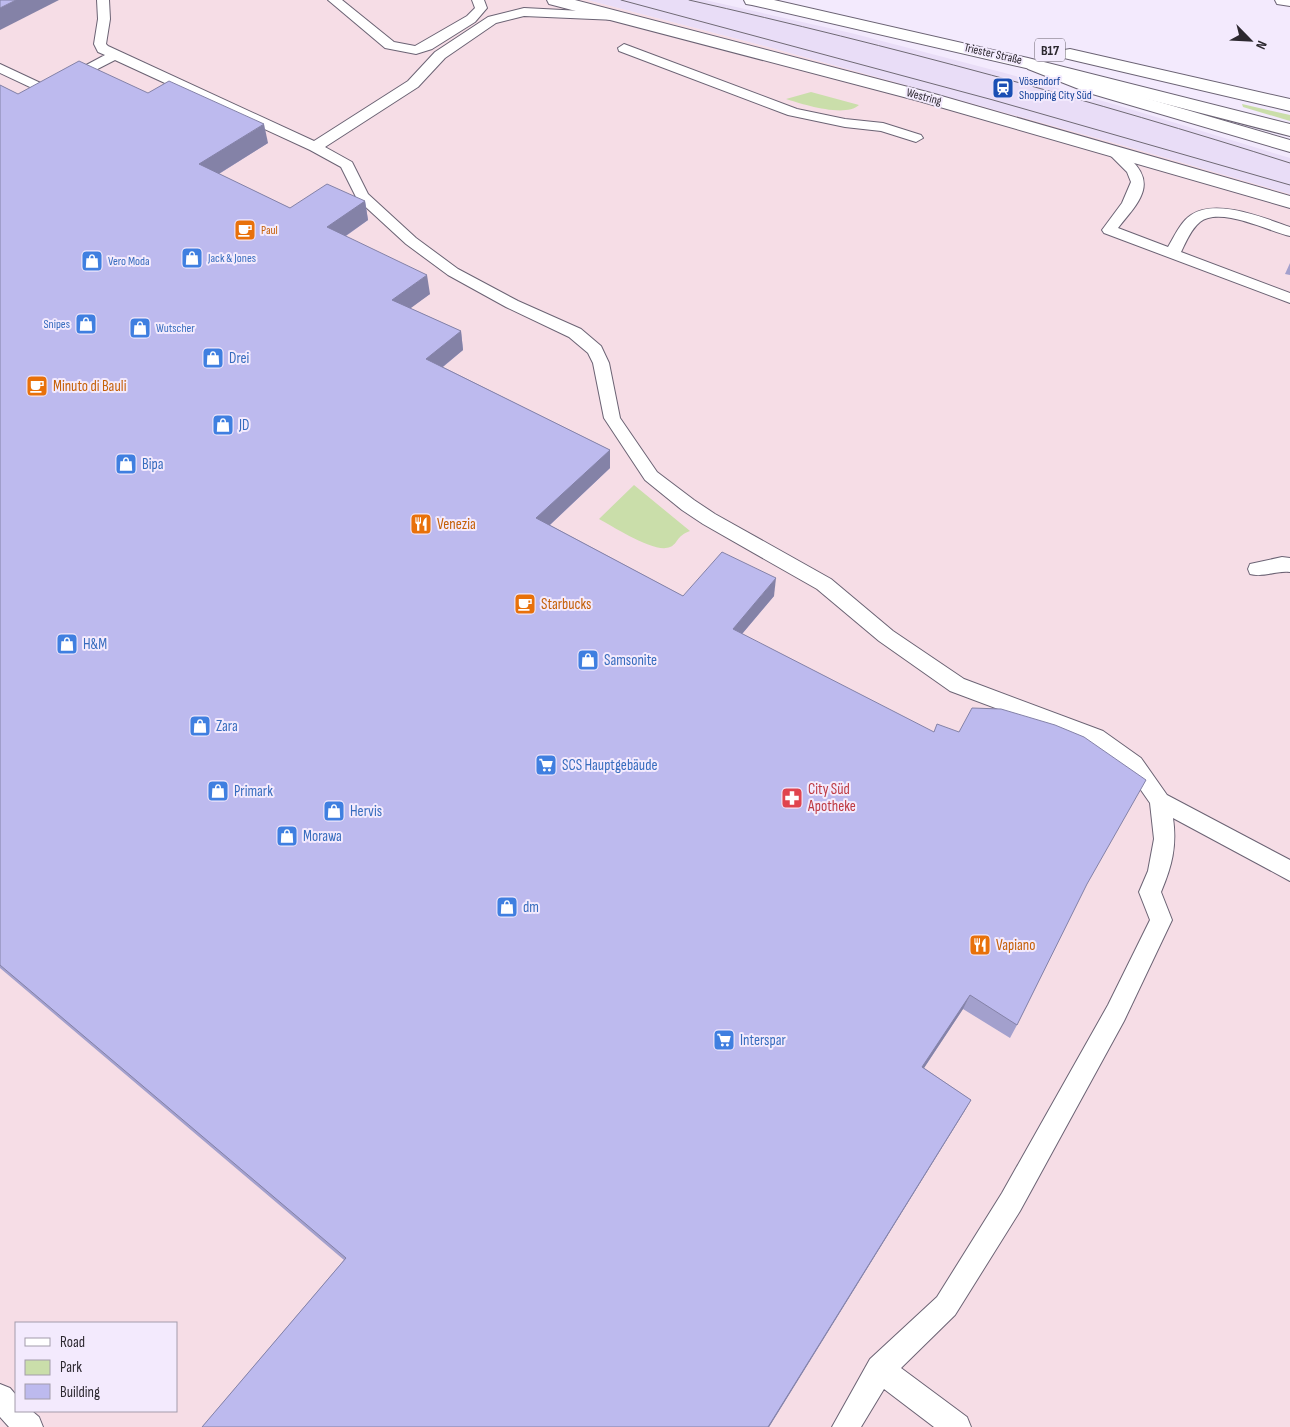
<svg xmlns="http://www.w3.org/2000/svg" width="1290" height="1427" viewBox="0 0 1290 1427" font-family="'Sofia Sans Condensed',sans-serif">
<rect width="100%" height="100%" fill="#f3eafd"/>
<path fill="#f6dde6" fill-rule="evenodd" d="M 0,0 L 588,0 L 765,46 L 1122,145 L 1290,194 L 1290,1427 L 0,1427 ZM 16,1323 L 176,1323 L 176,1411 L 16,1411 Z"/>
<polygon fill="#e9ddf7" points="588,0 705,0 851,33 1001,72 1120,106 1290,158 1290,194 1122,145 765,46"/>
<g fill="#cadeaa">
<path d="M 811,92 L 859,105 C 845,118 802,104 786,99 Z"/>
<polygon points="1242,104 1290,115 1290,121 1243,107"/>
<path d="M 634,485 L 690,531 C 676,536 678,544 670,547 C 655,554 614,527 599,519 Z"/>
</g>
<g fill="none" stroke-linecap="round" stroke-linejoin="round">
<g stroke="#6b6374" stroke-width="2">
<g id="lane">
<path d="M 97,0 L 109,0 L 110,19 L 106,44 L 108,46 L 314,141 L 408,81 L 435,52 L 488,17 L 524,8 L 620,13 L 622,16 L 620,19 L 616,20 L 524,16 L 496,23 L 445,58 L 418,87 L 325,147 L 352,162 L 368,194 L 416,238 L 458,269 L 518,301 L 581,329 L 601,346 L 609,363 L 620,418 L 657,472 L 694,500 L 715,514 L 831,579 L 893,631 L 964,679 L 1103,731 L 1141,758 L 1167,795 L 1290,860 L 1290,881 L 1173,818 C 1177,846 1172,866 1161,892 L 1172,920 L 1124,1021 L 1020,1211 L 955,1315 L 901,1368 L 967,1417 L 971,1427 L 934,1427 L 884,1389 L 861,1427 L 832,1427 L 870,1359 L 937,1297 L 1002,1193 L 1108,1005 L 1150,920 L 1139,892 L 1148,871 L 1154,839 L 1150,803 L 1127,770 L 1089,743 L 950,691 L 879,641 L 817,589 L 703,524 L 682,510 L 645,480 L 604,418 L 593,363 L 588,353 L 569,337 L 506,307 L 448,275 L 406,244 L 357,199 L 341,167 L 310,150 L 115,60 L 47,95 L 0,73 L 0,64 L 47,86 L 105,55 L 98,52 L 94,44 L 98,19 Z"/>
<polygon points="328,0 342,0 394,42 415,46 467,16 475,8 472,0 484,0 487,8 475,22 432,49 416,54 385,48"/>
<polygon points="624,44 797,109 845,119 883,123 921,135 923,138 916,142 881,131 845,127 788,115 619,51 618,48"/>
<path d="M 1112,146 C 1119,148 1125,154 1130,159 C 1159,185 1136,205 1118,228 L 1168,247 C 1174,237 1181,221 1191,215 C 1216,198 1264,218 1290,227 L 1290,236 C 1268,231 1220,206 1200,222 C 1191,229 1186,242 1181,252 L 1290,293 L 1290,303 L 1104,233 L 1102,230 L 1122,203 L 1131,182 L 1127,172 L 1105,150 Z"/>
<path d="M 1282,557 L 1290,558 L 1290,572 C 1277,570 1263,578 1250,574 L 1248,569 L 1250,564 Z"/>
<polygon points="0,1384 10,1388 16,1395 16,1411 32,1411 39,1417 43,1427 9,1427 0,1417"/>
</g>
</g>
<g stroke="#6b6374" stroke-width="2">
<g id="street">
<polygon points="547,0 575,0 931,93 1290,196 1290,208 919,101 549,4"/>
<polygon points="1275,0 1290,0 1290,6 1277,4"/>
<polygon points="1034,60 1101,85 1290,140 1290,152 1089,93 1028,69 1025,65 1028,61"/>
</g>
</g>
<g stroke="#6b6374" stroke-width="2">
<g id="primary">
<polygon points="744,0 774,0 1028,58 1290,124 1290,136 1026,68 752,5 746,4"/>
<polygon points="1070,49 1290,99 1290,111 1064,58 1061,54 1064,50"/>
</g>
</g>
<use href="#lane" fill="#fff" fill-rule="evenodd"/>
<use href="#street" fill="#fff" fill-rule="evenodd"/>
<use href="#primary" fill="#fff" fill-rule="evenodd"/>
<g stroke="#6f6974" stroke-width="1">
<polyline points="621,0 993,100 1290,185"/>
<path d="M 689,0 C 892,46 1092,100 1290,163"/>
</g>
</g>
<g fill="#a3a0cd">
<polygon points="0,85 18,94 148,93 268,143 219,174 290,208 365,201 368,220 346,236 430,294 410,308 461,331 463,350 443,367 610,450 610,468 550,525 683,596 774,596 742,634 1084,889 1017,1025 1010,1038 963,1009 924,1068 971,1100 964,1112 769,1427 202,1427 344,1260 0,968"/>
<polygon points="1290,263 1290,275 1285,274"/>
</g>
<g fill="#8482a7">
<polygon points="16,0 59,0 0,30 0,8"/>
<polygon points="264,124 268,143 204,183 199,164"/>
<polygon points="365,201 368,220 331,246 327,227"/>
<polygon points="427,275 430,294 396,319 392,300"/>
<polygon points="461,331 463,350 429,378 426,359"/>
<polygon points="610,450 610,468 538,536 536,518"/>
<polygon points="776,578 774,596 731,647 733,629"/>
<polygon points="970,995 963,1009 916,1080 922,1067"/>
<polygon points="971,1100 964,1112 769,1427 768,1427"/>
</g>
<g fill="#bdbaee" stroke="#8482a7">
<polygon points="0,0 16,0 0,8"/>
<polygon points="79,61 148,93 169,81 264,124 199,164 290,208 327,184 365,201 327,227 427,275 392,300 461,331 426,359 610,450 536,518 683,596 722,552 776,578 733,629 934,732 937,724 959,732 972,708 1001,709 1055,725 1084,737 1146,780 1087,884 1017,1025 970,995 922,1067 971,1100 768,1427 202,1427 346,1258 0,965 0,85 18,94"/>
</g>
<defs>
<g id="station-square" transform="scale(1.125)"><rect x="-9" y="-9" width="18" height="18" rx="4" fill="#1a4fb4" stroke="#f3eafd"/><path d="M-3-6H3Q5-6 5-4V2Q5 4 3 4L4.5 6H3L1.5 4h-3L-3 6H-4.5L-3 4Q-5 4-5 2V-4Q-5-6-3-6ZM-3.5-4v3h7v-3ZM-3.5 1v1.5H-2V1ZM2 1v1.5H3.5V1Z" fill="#fff"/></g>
<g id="cafe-square" transform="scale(1.125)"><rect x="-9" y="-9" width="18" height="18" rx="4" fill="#e8710a" stroke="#f3eafd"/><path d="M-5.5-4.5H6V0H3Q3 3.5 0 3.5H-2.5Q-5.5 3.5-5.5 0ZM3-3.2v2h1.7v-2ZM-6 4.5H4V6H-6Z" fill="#fff"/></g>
<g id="shop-square" transform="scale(1.125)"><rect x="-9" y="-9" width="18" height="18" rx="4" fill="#3f7fe0" stroke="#f3eafd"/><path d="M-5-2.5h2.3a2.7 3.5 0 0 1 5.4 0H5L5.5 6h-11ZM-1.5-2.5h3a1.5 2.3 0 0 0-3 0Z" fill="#fff"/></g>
<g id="restaurant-square" transform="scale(1.125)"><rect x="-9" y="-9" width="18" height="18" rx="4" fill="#e8710a" stroke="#f3eafd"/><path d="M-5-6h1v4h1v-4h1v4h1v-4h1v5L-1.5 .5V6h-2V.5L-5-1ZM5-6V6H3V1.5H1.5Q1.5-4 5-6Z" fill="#fff"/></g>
<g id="supermarket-square" transform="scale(1.125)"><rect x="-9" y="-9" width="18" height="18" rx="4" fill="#3f7fe0" stroke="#f3eafd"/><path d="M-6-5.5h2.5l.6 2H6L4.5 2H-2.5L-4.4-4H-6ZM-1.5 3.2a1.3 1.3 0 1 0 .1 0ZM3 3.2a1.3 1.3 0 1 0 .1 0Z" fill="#fff"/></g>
<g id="pharmacy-square" transform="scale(1.125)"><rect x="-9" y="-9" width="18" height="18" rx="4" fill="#e0444e" stroke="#f3eafd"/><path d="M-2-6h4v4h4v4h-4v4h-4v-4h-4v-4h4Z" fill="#fff"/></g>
</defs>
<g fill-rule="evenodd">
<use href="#station-square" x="1003" y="88"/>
<use href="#cafe-square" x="245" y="230"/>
<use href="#shop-square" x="192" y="258"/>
<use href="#shop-square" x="92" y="261"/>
<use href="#shop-square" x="86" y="324"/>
<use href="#shop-square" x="140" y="328"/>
<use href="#shop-square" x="213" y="358"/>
<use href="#cafe-square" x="37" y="386"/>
<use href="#shop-square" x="223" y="425"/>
<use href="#shop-square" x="126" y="464"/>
<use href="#restaurant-square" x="421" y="524"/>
<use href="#cafe-square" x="525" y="604"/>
<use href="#shop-square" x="67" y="644"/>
<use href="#shop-square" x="588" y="660"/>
<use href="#shop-square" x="200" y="726"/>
<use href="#supermarket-square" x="546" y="765"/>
<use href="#shop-square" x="218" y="791"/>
<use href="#pharmacy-square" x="792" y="798"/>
<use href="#shop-square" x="334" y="811"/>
<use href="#shop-square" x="287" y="836"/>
<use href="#shop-square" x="507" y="907"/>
<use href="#restaurant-square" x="980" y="945"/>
<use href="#supermarket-square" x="724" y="1040"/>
</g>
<g text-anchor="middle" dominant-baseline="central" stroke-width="4" stroke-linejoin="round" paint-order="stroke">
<g font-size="12" fill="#2c282f" stroke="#f3eafd">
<text transform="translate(993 54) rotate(13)">Triester Straße</text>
<text transform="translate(924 97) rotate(15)">Westring</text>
</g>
<g font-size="12" fill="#164399" stroke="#f3eafd" text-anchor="start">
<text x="1019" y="81">Vösendorf<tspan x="1019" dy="14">Shopping City Süd</tspan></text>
</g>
<g font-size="12" fill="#c56008" stroke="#f3eafd" text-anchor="start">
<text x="261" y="230">Paul</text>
</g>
<g font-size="12" fill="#366cbe" stroke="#f3eafd" text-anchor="start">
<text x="208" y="258">Jack &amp; Jones</text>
<text x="108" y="261">Vero Moda</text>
<text x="70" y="324" text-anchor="end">Snipes</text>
<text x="156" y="328">Wutscher</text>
</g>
<rect fill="#f3eafd" stroke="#68626d" stroke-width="1" x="1035" y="38.5" width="30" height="23" rx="4"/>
<g font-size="14" font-weight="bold" fill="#2c282f">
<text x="1050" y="50">B17</text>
</g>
<g font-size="15" fill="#366cbe" stroke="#f3eafd" text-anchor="start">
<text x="229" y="358">Drei</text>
<text x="239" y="425">JD</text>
<text x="142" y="464">Bipa</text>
<text x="83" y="644">H&amp;M</text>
<text x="604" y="660">Samsonite</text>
<text x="216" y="726">Zara</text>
<text x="562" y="765">SCS Hauptgebäude</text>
<text x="234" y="791">Primark</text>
<text x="350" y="811">Hervis</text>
<text x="303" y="836">Morawa</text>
<text x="523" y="907">dm</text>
<text x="740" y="1040">Interspar</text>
</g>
<g font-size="15" fill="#c56008" stroke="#f3eafd" text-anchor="start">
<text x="53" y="386">Minuto di Bauli</text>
<text x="437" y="524">Venezia</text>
<text x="541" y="604">Starbucks</text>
<text x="996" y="945">Vapiano</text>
</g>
<g font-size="15" fill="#be3a42" stroke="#f3eafd" text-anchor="start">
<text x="808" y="789">City Süd<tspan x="808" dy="17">Apotheke</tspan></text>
</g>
</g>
<rect x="15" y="1322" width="162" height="90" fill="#f3eafd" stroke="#a39cab"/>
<rect x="25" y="1338" width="25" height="8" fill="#ffffff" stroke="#a39cab"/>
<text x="60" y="1347" font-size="15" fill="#2c282f">Road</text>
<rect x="25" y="1360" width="25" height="15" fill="#cadeaa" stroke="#a39cab"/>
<text x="60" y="1372" font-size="15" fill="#2c282f">Park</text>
<rect x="25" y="1384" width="25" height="15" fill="#bdbaee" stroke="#a39cab"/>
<text x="60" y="1397" font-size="15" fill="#2c282f">Building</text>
<g transform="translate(1250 40) rotate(114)" stroke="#f3eafd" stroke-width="4" paint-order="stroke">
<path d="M0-4L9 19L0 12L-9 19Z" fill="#2c282f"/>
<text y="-8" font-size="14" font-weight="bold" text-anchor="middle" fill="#2c282f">N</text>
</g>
</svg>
